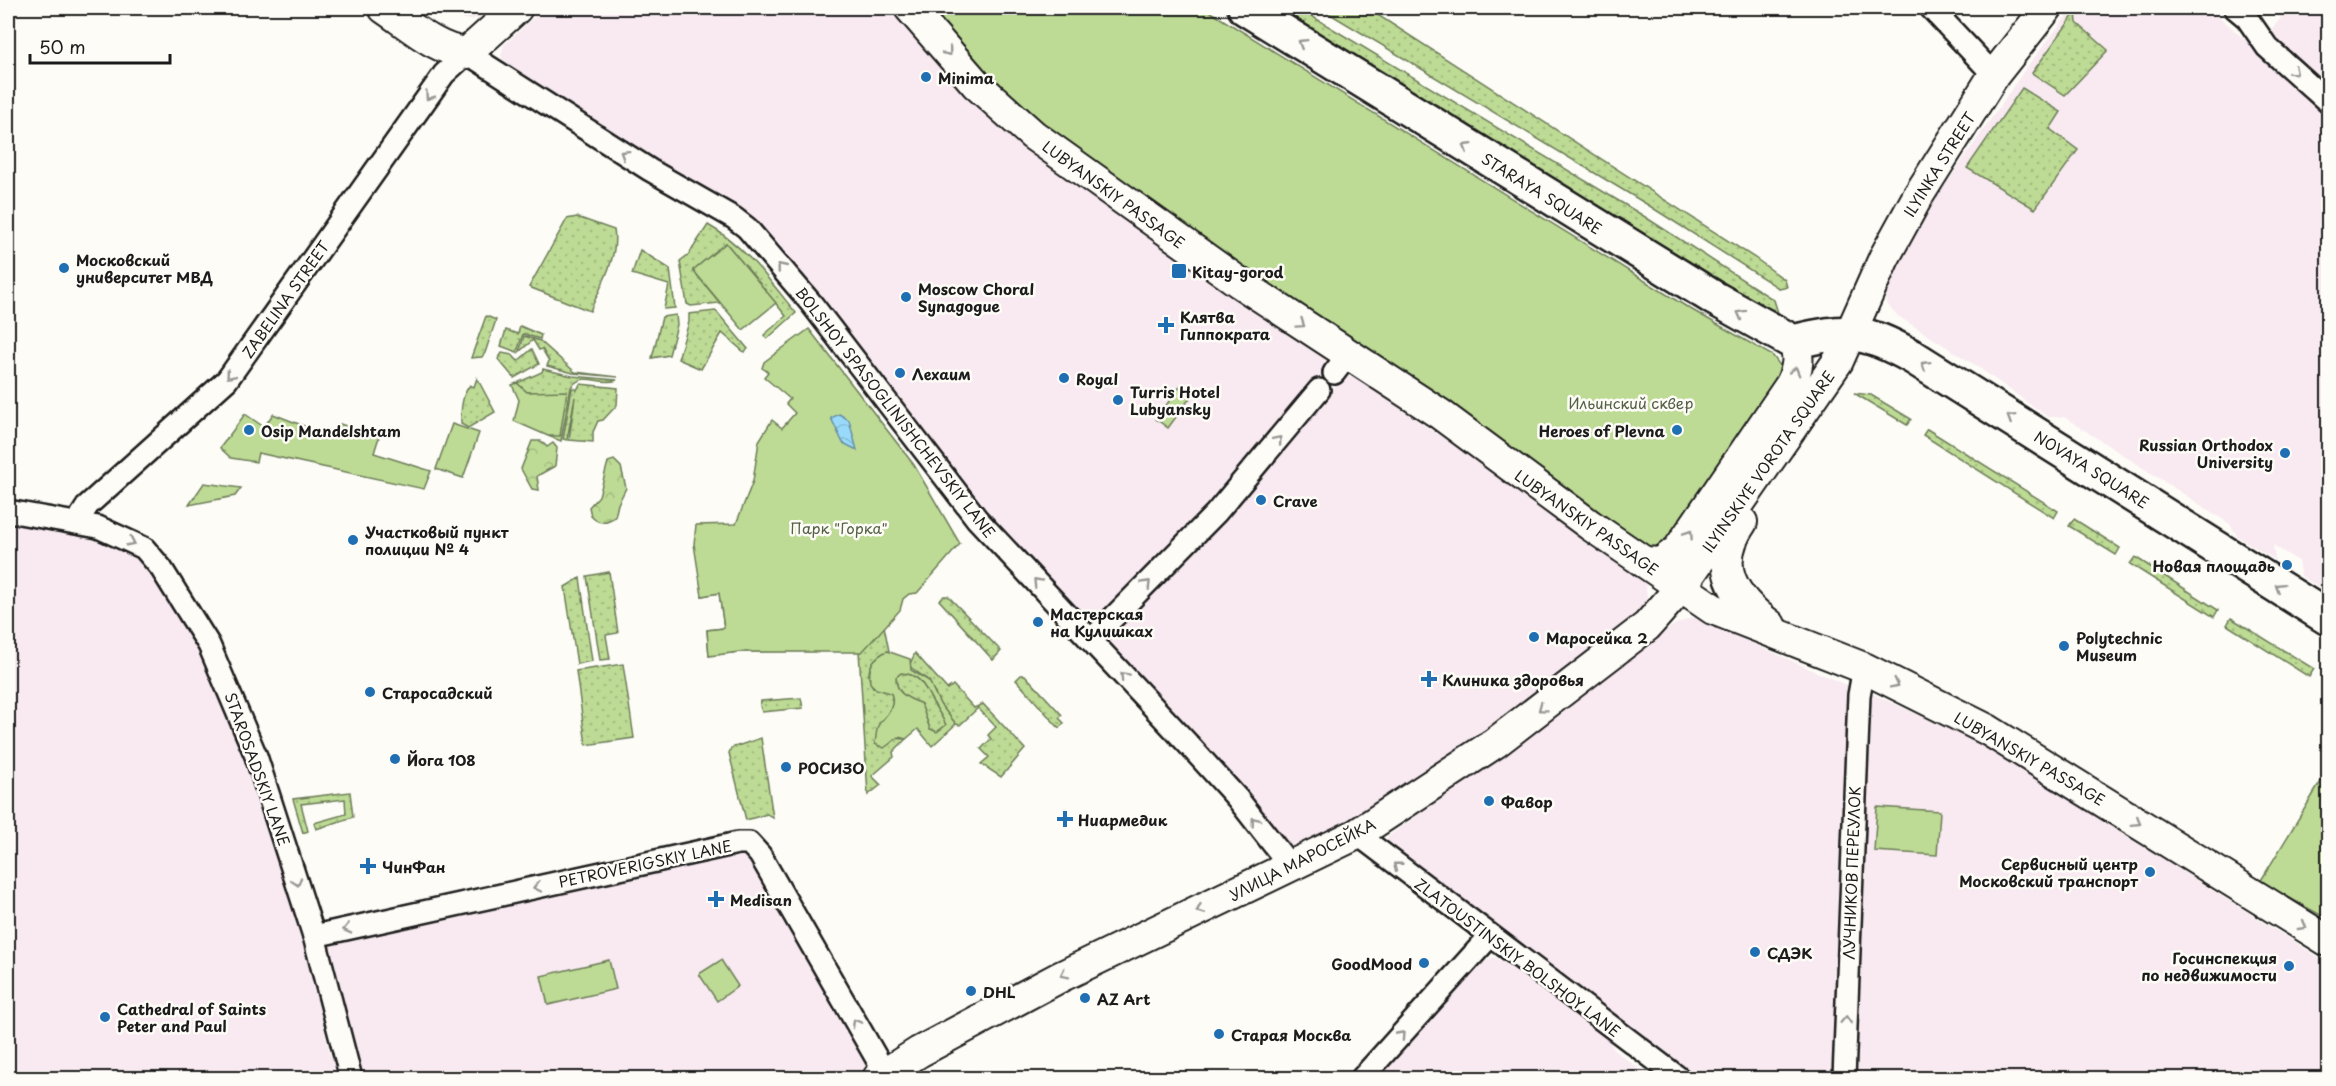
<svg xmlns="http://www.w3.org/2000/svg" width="2336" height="1086" viewBox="0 0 2336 1086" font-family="'Playpen Sans',sans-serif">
<defs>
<pattern id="grass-dots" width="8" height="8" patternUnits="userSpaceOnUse" patternTransform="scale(1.5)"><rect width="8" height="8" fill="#bddb94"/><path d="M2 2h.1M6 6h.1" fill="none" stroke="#a2bb7f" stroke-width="1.8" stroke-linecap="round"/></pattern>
<pattern id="forest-crowns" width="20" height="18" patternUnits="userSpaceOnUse" patternTransform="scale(1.5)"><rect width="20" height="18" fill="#bddb94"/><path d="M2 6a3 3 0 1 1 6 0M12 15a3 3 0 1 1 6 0" fill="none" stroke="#a2bb7f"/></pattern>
<pattern id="water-waves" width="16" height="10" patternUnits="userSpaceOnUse" patternTransform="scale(1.5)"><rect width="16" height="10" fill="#99dafb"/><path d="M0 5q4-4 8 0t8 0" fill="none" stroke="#83bad7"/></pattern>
</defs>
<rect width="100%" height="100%" fill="#fdfcf7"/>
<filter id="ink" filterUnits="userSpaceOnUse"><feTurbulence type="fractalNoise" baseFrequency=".0167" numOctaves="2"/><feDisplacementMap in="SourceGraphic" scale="12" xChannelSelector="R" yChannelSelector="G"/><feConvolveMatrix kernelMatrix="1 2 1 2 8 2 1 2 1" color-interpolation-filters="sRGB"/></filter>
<g filter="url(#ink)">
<g fill="#f8eaf0">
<polygon points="440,8 494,8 486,15 471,20 460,18"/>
<polygon points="544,8 896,8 940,55 945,73 967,95 982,101 985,113 1010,133 1321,353 1328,365 1326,372 1209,507 1092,627 977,504 779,250 755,222 504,61 501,56 504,45"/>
<polygon points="2073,8 2209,8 2328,112 2328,593 2301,576 2298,561 2273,545 2275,560 2237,536 2230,524 2064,417 2048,417 1975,365 1898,316 1886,303 1885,286 1922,219 2026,68"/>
<polygon points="2270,8 2328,8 2328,91 2272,40 2271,30 2281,18"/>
<polygon points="1347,377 1356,378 1644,577 1647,596 1643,606 1635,616 1501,721 1425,775 1337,829 1294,847 1286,843 1105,640 1220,521 1302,429 1308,417 1339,382"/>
<polygon points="8,522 99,538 126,551 142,563 152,574 200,648 216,679 215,688 235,735 241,737 288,870 330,1055 337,1062 342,1078 8,1078"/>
<polygon points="1694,617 1850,687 1836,1078 1696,1078 1415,864 1409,864 1387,844 1388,837 1394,832 1562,713 1674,625"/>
<polygon points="1871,693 1979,743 2328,963 2328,1078 1853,1078 1868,694"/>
<polygon points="740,853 751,862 870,1063 853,1078 363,1078 328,948 329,942"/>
<polygon points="1494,957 1516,970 1609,1040 1614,1050 1651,1078 1378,1078 1481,963"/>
</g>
<g fill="url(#grass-dots)" stroke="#6c7c58" stroke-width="1.5">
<polygon points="1262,8 1300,9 1642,215 1774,300 1779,316 1523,160"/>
<polygon points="1320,8 1367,8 1755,258 1785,280 1787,287 1780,289 1648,205"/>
<polygon points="2076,12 2077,23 2108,50 2065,95 2032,73"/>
<polygon points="2022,88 2061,112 2050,129 2078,150 2035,209 1967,168"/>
<path d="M 577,217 L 614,230 C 619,257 600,287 590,311 L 529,287 L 567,219 Z"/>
<path d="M 708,225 C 745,246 770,281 796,313 L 767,339 L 764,335 L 786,316 L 726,243 L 693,270 L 720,303 L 691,306 L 687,304 L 680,261 L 689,254 Z"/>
<polygon points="640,250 670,269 675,308 664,309 669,285 632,274"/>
<polygon points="716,311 748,349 744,352 722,333 701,369 678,359 689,322 689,314"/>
<polygon points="676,315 677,325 669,355 652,358 662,317"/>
<polygon points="486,316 496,320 485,353 482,357 471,358"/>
<polygon points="520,326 541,335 540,339 523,334 517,352 501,346 506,330 518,334"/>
<polygon points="524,336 540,341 575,372 618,377 573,373 547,366 549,361 542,349 539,350 533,340 519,352"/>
<polygon points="532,349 539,364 514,378 498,359 502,353 512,355 518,361"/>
<path d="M 543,369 L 572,376 L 617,380 C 601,387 585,370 571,387 L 561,441 L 548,436 L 560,435 L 534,392 L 527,392 L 517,383 L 542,372 Z"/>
<path d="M 477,378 L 495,412 L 468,428 L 461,424 C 461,411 461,396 470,385 L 474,387 Z"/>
<polygon points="580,384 618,388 617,405 603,420 598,421 593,432 593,442 569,440 575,397 567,440 563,439 572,388 576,389 576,392"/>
<polygon points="1854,393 1871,395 1911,419 1907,425"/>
<polygon points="1927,429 2058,511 2054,518 1923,435"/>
<polygon points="2074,519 2120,548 2116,555 2069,526"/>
<path d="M 699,548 L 884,626 L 889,651 C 873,656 863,672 873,687 L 891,693 C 898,712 878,719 877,737 L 906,739 L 893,752 L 894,757 L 872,776 L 881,785 L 868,795 L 859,651 L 739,652 L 709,656 L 707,630 L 724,628 L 719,593 L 702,596 Z"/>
<polygon points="2135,557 2218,610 2214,617 2130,564"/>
<polygon points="609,572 618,633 606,635 610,659 600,660 587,576"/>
<polygon points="580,578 592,661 577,664 565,587"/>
<polygon points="944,596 948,596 1001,651 993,660 939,600"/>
<polygon points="2231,618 2314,669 2309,677 2227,625"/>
<polygon points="915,653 947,689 953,685 974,708 983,704 1025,749 1001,777 981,764 989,757 981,749 991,739 988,735 996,727 978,708 960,725 956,724 940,705 929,681 909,666"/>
<polygon points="623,664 634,738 586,745 576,671"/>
<path d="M 901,673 C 922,674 925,689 934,704 C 938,711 942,716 946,725 L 937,732 L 930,729 L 921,704 C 907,698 896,694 896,677 Z"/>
<polygon points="1021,675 1025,675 1062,715 1059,718 1064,723 1059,728 1016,680"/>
<polygon points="801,698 803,708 762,712 760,706 761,701"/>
<polygon points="761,738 773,818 767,814 746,820 729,753 731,748"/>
<polygon points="350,792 353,817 316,829 314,823 346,814 345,799 301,804 308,831 303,833 293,799"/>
</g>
<g fill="url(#forest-crowns)" stroke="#6c7c58" stroke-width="1.5">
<polygon points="532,441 541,441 547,447 553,443 557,448 555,466 537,476 539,490 532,489 521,469"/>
<path d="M 614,460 L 621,467 L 626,488 L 618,504 L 615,517 C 606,522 599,525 591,516 L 589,507 L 599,496 L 608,462 Z"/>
</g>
<g fill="#bddb94" stroke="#6c7c58" stroke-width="1.5" fill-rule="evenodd">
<polygon points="928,8 1204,8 1687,307 1773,356 1784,371 1672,547 1655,551 1027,119"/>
<polygon points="726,243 776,303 743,330 693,270"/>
<polygon points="809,329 914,465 960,544 917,593 909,594 903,599 900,610 862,652 739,652 709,656 707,630 724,628 719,593 702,596 694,544 696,525 736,524 753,481 759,441 772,420 782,428 795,413 786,404 790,399 764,377 768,372 762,368 764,362"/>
<polygon points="517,383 527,392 567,391 560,436 548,436 514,421 519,400 512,385"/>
<polygon points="1181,385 1193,394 1168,428 1156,419"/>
<polygon points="245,414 264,427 273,414 335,438 340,424 379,437 374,453 431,471 424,489 258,453 256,462 231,458 220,448"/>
<polygon points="452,424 479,433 463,478 436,469"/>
<polygon points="204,483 241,488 235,496 189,505"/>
<path d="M 887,651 L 910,659 L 911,670 L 929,681 L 940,704 L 956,724 L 932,746 L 918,729 L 906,739 L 899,737 L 884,748 L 875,744 C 876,738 876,729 879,724 C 887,714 896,707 891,693 L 876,689 L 870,683 C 868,667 872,658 887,651 ZM 901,673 C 922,674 925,689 934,704 C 938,711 942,716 946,725 L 937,732 L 930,729 L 921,704 C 907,697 896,695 896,677 Z"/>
<polygon points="2328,770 2328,919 2260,882"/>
<polygon points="1877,807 1940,811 1937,855 1874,851"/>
<polygon points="609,960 616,989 548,1005 541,976"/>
<polygon points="721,960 738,986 717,1001 699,974"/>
</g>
<polygon fill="url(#water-waves)" stroke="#678ea2" stroke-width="1.5" points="839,414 849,420 857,450 843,443 831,418"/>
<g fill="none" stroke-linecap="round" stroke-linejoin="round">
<g stroke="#1c1c1c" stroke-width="26">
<g id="street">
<polyline points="1931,8 1994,75"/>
<polyline points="2235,8 2247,18 2267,47 2328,102"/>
<polyline points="1334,373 1347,356"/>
<polyline points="8,511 98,527 144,548 161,568 209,645 256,756 314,936 351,1078"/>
<polyline points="77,522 88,505 227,380 444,74 467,53 650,170 734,218 747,228 811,303 977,519 1188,744 1237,798 1291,867"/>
<polyline points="1091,640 1216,513 1319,390"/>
<polyline points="1357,834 1679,1078"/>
<polyline points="314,936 738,843 749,843 760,855 885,1073"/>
<polyline points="1362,1078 1490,936"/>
<polyline points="1844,1078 1859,695 1864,668"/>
</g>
</g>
<g stroke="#1c1c1c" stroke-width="34">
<g id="secondary">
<path d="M 384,8 C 408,24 437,51 467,53 L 517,8"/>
<polyline points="910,8 976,84 1033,135 1240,283 1440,414 1590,525 1713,609 1864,668 1988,730 2328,941"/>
<path d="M 1742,522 C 1712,565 1732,596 1770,625"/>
<path d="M 1644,562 L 1661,563 L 1678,550 L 1791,384 C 1797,370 1801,356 1793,342"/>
<polyline points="878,1078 919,1052 1060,977 1357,834 1495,743 1647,626 1681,587 1838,361 1884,258 1918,196 1994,75 2047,8"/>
</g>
</g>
<g stroke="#1c1c1c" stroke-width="38">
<path id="primary" d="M 1245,8 L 1714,298 L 1793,342 C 1847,329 1863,329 1913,357 L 2328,618"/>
</g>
<use href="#street" stroke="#fdfcf7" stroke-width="21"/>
<use href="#secondary" stroke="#fdfcf7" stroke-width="30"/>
<use href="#primary" stroke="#fdfcf7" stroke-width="33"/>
</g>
<defs><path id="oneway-chevron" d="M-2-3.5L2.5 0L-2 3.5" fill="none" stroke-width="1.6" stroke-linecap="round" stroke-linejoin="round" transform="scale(1.5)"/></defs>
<g stroke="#989794">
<use href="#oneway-chevron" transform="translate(1302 43) rotate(-148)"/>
<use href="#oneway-chevron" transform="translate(948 52) rotate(50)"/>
<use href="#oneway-chevron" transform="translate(2294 71) rotate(42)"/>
<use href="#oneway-chevron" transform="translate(429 96) rotate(125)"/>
<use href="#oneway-chevron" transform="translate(1467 147) rotate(-148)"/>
<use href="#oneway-chevron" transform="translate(624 154) rotate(-148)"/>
<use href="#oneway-chevron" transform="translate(781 267) rotate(-129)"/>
<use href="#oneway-chevron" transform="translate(1741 314) rotate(-151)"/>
<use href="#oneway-chevron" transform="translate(1301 324) rotate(34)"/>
<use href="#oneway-chevron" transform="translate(1925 365) rotate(-148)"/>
<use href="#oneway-chevron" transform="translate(1795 371) rotate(-74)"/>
<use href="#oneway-chevron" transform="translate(230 375) rotate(130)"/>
<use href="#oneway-chevron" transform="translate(2011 418) rotate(-148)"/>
<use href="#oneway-chevron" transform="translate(1278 440) rotate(-50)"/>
<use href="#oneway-chevron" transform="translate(1689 534) rotate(-56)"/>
<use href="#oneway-chevron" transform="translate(131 542) rotate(26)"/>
<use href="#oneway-chevron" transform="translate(1037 582) rotate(-133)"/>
<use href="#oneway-chevron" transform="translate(1147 584) rotate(-46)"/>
<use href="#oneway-chevron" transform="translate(2279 587) rotate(-148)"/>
<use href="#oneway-chevron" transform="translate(1124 676) rotate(-133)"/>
<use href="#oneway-chevron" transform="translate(1895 684) rotate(27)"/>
<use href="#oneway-chevron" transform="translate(1542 708) rotate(143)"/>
<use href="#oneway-chevron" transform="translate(1255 821) rotate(-128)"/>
<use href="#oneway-chevron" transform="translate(2137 822) rotate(32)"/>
<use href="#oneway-chevron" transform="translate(1397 866) rotate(-142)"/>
<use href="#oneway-chevron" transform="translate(297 882) rotate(72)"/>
<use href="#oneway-chevron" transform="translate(537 887) rotate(168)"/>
<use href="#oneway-chevron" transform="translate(1200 910) rotate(155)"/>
<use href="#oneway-chevron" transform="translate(2303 926) rotate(30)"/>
<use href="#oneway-chevron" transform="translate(347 929) rotate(167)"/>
<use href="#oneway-chevron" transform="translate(1064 974) rotate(153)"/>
<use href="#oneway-chevron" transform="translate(1846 1020) rotate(-88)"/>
<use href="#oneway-chevron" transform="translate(856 1023) rotate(-120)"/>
<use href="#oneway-chevron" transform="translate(1401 1035) rotate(-48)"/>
</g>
</g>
<g fill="#1f6fb2" stroke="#fdfcf7" stroke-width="2">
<circle cx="926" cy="77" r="6"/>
<circle cx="64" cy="268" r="6"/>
<rect x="1171" y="263" width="16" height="16" rx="3"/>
<circle cx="906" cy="297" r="6"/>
<path d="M1163 316h6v6h6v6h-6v6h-6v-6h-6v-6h6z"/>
<circle cx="900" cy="373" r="6"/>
<circle cx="1064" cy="378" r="6"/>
<circle cx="1118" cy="400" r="6"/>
<circle cx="249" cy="430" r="6"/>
<circle cx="1677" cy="430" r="6"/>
<circle cx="2285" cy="453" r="6"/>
<circle cx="1261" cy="500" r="6"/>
<circle cx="353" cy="540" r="6"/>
<circle cx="2287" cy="565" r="6"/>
<circle cx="1038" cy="622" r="6"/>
<circle cx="1534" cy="637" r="6"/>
<circle cx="2064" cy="646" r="6"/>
<path d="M1426 670h6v6h6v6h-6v6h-6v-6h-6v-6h6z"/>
<circle cx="370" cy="692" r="6"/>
<circle cx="395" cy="759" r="6"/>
<circle cx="786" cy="767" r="6"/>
<circle cx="1489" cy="801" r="6"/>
<path d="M1062 810h6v6h6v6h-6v6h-6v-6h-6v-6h6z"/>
<path d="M365 857h6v6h6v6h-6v6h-6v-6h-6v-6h6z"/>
<circle cx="2150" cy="872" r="6"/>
<path d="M713 890h6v6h6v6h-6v6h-6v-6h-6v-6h6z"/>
<circle cx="1755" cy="952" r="6"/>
<circle cx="1424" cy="963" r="6"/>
<circle cx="2289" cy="966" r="6"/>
<circle cx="971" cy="991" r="6"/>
<circle cx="1085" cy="998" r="6"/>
<circle cx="105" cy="1017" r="6"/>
<circle cx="1219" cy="1034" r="6"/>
</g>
<g text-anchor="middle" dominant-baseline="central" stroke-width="5" stroke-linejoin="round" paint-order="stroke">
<g font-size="15" font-weight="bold" fill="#1c1c1c" stroke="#fdfcf7" text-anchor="start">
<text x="938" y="77">Minima</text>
<text x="76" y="259">Московский<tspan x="76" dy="17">университет МВД</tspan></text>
<text x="1192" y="271">Kitay-gorod</text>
<text x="918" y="288">Moscow Choral<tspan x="918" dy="17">Synagogue</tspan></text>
<text x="1180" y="316">Клятва<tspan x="1180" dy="17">Гиппократа</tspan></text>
<text x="912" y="373">Лехаим</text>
<text x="1076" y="378">Royal</text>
<text x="1130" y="391">Turris Hotel<tspan x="1130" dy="17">Lubyansky</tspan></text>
<text x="261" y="430">Osip Mandelshtam</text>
<text x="1665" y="430" text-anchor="end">Heroes of Plevna</text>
<text x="2273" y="444" text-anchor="end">Russian Orthodox<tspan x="2273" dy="17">University</tspan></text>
<text x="1273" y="500">Crave</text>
<text x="365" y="531">Участковый пункт<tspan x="365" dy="17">полиции № 4</tspan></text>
<text x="2275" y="565" text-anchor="end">Новая площадь</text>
<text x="1050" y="613">Мастерская<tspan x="1050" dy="17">на Кулишках</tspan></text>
<text x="1546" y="637">Маросейка 2</text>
<text x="2076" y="637">Polytechnic<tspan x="2076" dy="17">Museum</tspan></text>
<text x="1442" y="679">Клиника здоровья</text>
<text x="382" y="692">Старосадский</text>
<text x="407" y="759">Йога 108</text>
<text x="798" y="767">РОСИЗО</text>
<text x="1501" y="801">Фавор</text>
<text x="1078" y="819">Ниармедик</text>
<text x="2138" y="863" text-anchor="end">Сервисный центр<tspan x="2138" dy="17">Московский транспорт</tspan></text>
<text x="382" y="866">ЧинФан</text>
<text x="730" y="899">Medisan</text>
<text x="1767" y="952">СДЭК</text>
<text x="2277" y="957" text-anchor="end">Госинспекция<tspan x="2277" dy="17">по недвижимости</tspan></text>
<text x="1412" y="963" text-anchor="end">GoodMood</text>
<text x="983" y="991">DHL</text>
<text x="1097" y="998">AZ Art</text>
<text x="117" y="1008">Cathedral of Saints<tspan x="117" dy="17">Peter and Paul</tspan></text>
<text x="1231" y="1034">Старая Москва</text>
</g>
<g font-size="15" fill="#1c1c1c" stroke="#fdfcf7">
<text transform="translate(1939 164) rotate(-58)">ILYINKA STREET</text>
<text transform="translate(1542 193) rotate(32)">STARAYA SQUARE</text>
<text transform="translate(1114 194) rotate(36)">LUBYANSKIY PASSAGE</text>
<text transform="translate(285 299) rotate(-55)">ZABELINA STREET</text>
<text transform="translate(896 412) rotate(52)">BOLSHOY SPASOGLINISHCHEVSKIY LANE</text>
<text transform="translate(1768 461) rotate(-55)">ILYINSKIYE VOROTA SQUARE</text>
<text transform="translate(2092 469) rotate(32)">NOVAYA SQUARE</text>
<text transform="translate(1587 522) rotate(35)">LUBYANSKIY PASSAGE</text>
<text transform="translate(2030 758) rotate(30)">LUBYANSKIY PASSAGE</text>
<text transform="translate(258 769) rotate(70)">STAROSADSKIY LANE</text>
<text transform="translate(1302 859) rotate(-27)">УЛИЦА МАРОСЕЙКА</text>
<text transform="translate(645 863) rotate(-12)">PETROVERIGSKIY LANE</text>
<text transform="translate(1851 873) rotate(-88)">ЛУЧНИКОВ ПЕРЕУЛОК</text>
<text transform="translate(1518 957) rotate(37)">ZLATOUSTINSKIY BOLSHOY LANE</text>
</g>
<g font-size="15" fill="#545f46" stroke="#fdfcf7">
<text x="1631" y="402">Ильинский сквер</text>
<text x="839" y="527">Парк "Горка"</text>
</g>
</g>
<rect width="2336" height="1086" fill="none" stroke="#fdfcf7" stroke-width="30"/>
<rect x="15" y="15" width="2306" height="1056" fill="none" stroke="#1c1c1c" stroke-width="2" filter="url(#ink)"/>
<path d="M30 54v9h140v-9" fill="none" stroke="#1c1c1c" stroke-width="3"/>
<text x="39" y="54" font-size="18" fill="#1c1c1c" stroke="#fdfcf7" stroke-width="4.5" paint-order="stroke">50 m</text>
</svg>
